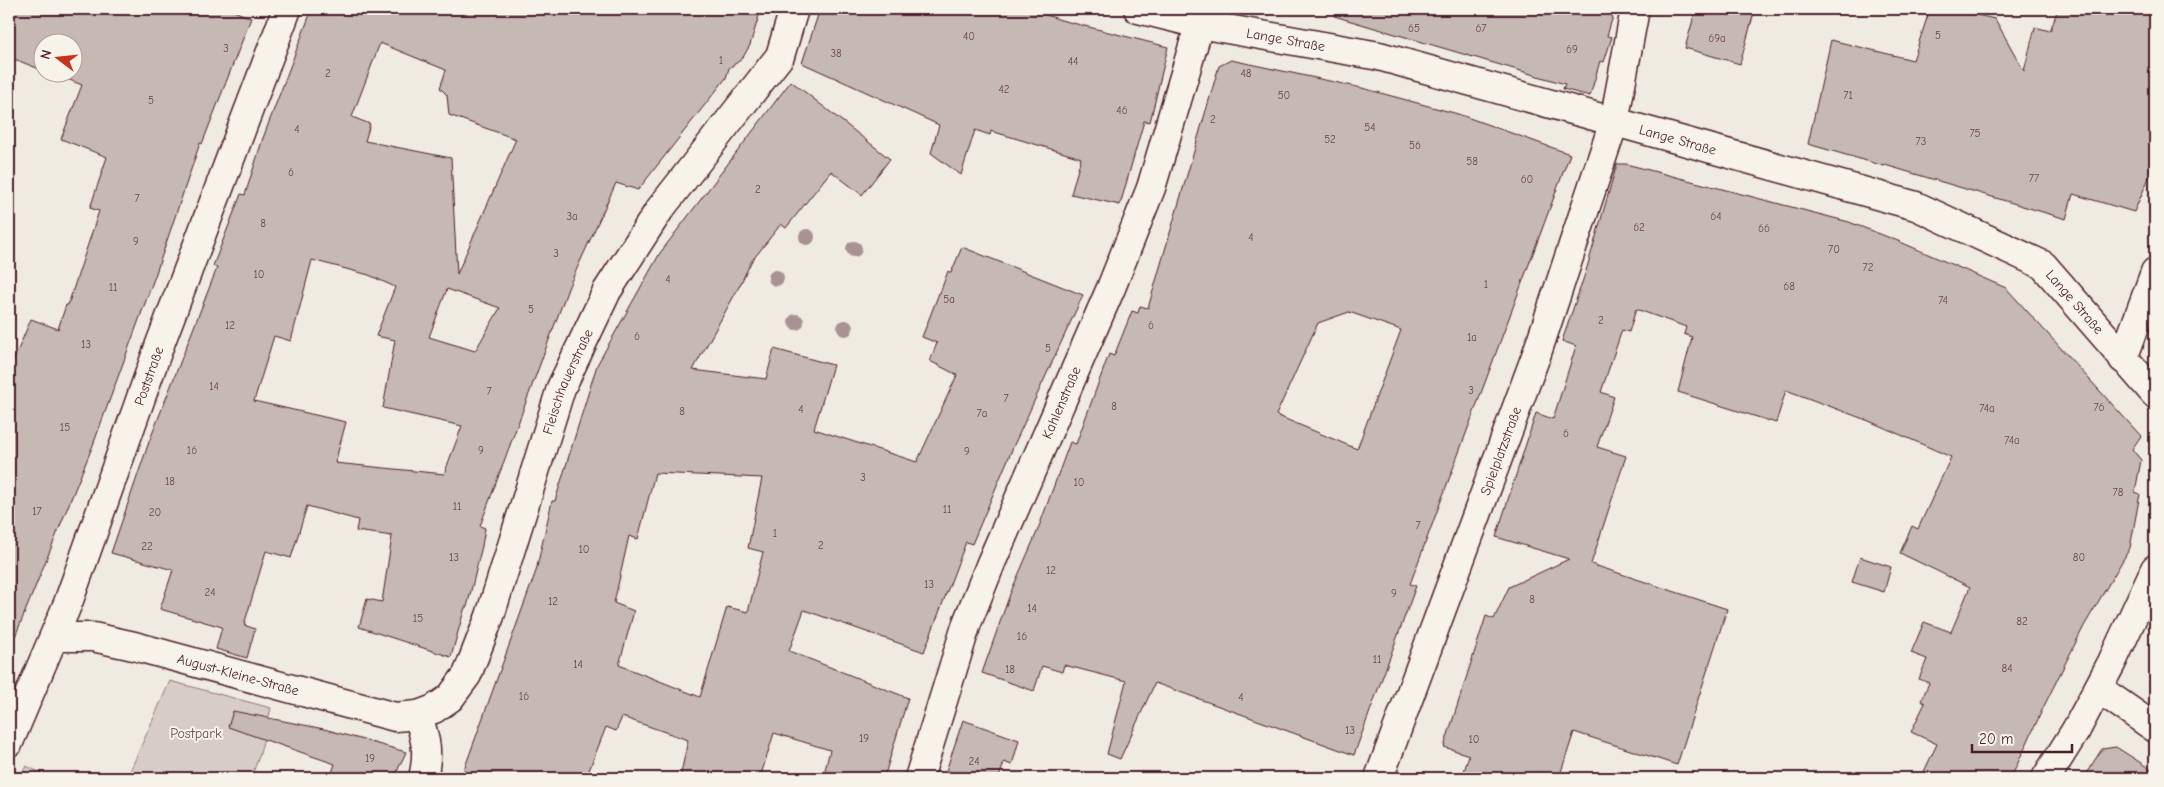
<svg xmlns="http://www.w3.org/2000/svg" width="2164" height="787" viewBox="0 0 2164 787" font-family="'Comic Neue',sans-serif">
<rect width="100%" height="100%" fill="#f0ebe0"/>
<filter id="ink" filterUnits="userSpaceOnUse"><feTurbulence type="fractalNoise" baseFrequency=".02" numOctaves="2"/><feDisplacementMap in="SourceGraphic" scale="10" xChannelSelector="R" yChannelSelector="G"/><feConvolveMatrix kernelMatrix="1 2 1 2 8 2 1 2 1" color-interpolation-filters="sRGB"/></filter>
<g filter="url(#ink)">
<g fill="#d8cdc6" stroke="#917678">
<polygon points="170,681 271,708 260,754 251,778 127,778"/>
<polygon points="26,766 53,778 20,778"/>
</g>
<g fill="#c6b8b3" stroke="#4a1f2b" fill-rule="evenodd">
<polygon points="9,9 229,9 251,18 202,144 200,143 155,276 93,445 10,649 9,371 31,319 58,329 66,305 68,305 99,211 90,208 107,157 61,139 82,85 50,72 72,72 72,42 42,42 42,70 9,57"/>
<path d="M 312,9 L 761,9 L 750,45 L 742,59 L 729,68 L 726,78 L 638,190 L 616,183 L 569,286 L 480,526 L 485,528 L 482,546 L 467,607 L 465,607 L 451,657 L 359,627 L 367,599 L 382,602 L 392,536 L 356,531 L 358,520 L 307,506 L 291,558 L 266,551 L 244,625 L 255,629 L 247,658 L 216,649 L 222,627 L 160,609 L 173,570 L 111,553 L 149,442 L 217,268 L 213,266 L 241,194 L 245,195 L 263,138 ZM 380,43 L 446,70 L 440,88 L 447,95 L 449,115 L 516,139 L 457,274 L 451,158 L 365,141 L 370,124 L 352,117 ZM 312,260 L 369,275 L 395,287 L 376,336 L 395,340 L 383,408 L 462,426 L 444,474 L 335,463 L 346,422 L 254,401 L 274,336 L 291,341 ZM 447,289 L 500,308 L 475,351 L 429,337 Z"/>
<polygon points="820,9 1029,9 1061,20 1168,47 1150,122 1144,121 1120,205 1071,194 1081,158 991,131 990,135 975,130 961,175 931,153 939,125 802,63"/>
<polygon points="1335,9 1615,9 1607,36 1612,37 1604,62 1600,61 1590,96 1563,89 1565,84 1334,16"/>
<polygon points="1696,9 1755,9 1740,64 1685,48"/>
<polygon points="1930,9 1950,9 1995,19 2024,71 2035,27 2050,31 2058,9 2155,9 2155,164 2134,212 2073,194 2066,219 1885,165 1884,166 1808,144 1831,40 1913,60"/>
<path d="M 1231,60 L 1362,88 L 1458,114 L 1570,154 L 1410,584 L 1416,586 L 1354,755 L 1155,683 L 1120,759 L 1107,754 L 1126,681 L 1064,665 L 1062,672 L 1042,666 L 1034,691 L 982,673 L 1010,594 L 1037,532 L 1070,442 L 1076,444 L 1109,354 L 1114,356 L 1132,311 L 1138,313 L 1140,306 L 1148,308 L 1219,66 ZM 1349,312 L 1401,330 L 1357,449 L 1276,415 L 1318,323 Z"/>
<path d="M 791,81 L 890,159 L 862,195 L 831,171 L 786,228 L 781,224 L 751,262 L 740,285 L 693,370 L 766,379 L 774,349 L 833,365 L 814,429 L 917,462 L 957,375 L 930,361 L 937,343 L 922,337 L 939,293 L 940,293 L 948,271 L 951,273 L 962,247 L 1083,295 L 1014,445 L 972,544 L 966,542 L 924,652 L 804,610 L 789,651 L 908,698 L 884,778 L 823,778 L 830,750 L 774,733 L 760,778 L 680,778 L 688,740 L 622,717 L 616,731 L 606,727 L 586,778 L 461,778 L 536,571 L 552,501 L 555,501 L 597,365 L 660,253 ZM 655,473 L 762,478 L 748,548 L 763,552 L 748,612 L 727,607 L 700,697 L 619,665 L 634,611 L 614,603 L 629,536 L 638,539 Z"/>
<polygon points="1617,164 1626,164 1849,222 1898,241 2006,288 2141,436 2132,449 2141,460 2135,492 2140,494 2130,548 2084,626 2045,704 2011,778 1921,778 1937,744 1911,732 1925,703 1921,701 1929,683 1919,679 1927,659 1911,653 1924,622 1951,632 1970,587 1900,553 1912,526 1918,529 1951,457 1869,421 1786,390 1776,423 1678,392 1692,337 1684,334 1686,327 1636,309 1629,332 1622,330 1601,392 1614,397 1597,447 1626,456 1591,564 1727,609 1677,765 1574,732 1559,778 1462,778 1469,755 1444,747 1486,616 1494,619 1509,587 1569,559 1496,537 1536,413 1553,419 1576,346 1562,341 1586,271"/>
<polygon points="1860,557 1891,567 1884,592 1852,582"/>
<polygon points="233,711 324,729 406,752 394,778 330,778 335,764 228,727"/>
<polygon points="963,720 1019,740 1012,765 1004,762 999,778 975,778 946,771"/>
<polygon points="2116,747 2155,772 2155,778 2083,778 2102,749"/>
</g>
<g fill="none" stroke-linecap="round" stroke-linejoin="round">
<g stroke="#4a1f2b" stroke-width="31">
<g id="pedestrian">
<path id="s1" d="M 1138,9 L 1199,24 L 1379,56 L 1916,206 L 2043,265 L 2155,394"/>
<polyline points="2123,359 2155,272"/>
<polyline points="2099,689 2155,728"/>
<polyline points="2076,730 2112,662 2155,569"/>
</g>
</g>
<g stroke="#4a1f2b" stroke-width="31">
<g id="minor">
<path id="s2" d="M 55,637 L 93,637 L 134,646 L 395,717 L 418,715 L 434,709 L 450,698 L 467,675 L 490,616 L 561,388 L 607,291 L 660,209 L 780,56 L 794,9"/>
<path d="M 418,715 C 426,741 429,752 423,778"/>
<path id="s3" d="M 9,742 L 68,603 L 160,344 L 287,9"/>
<path id="s4" d="M 919,778 L 967,623 L 991,563 L 1111,288 L 1151,188 L 1204,9"/>
<path id="s5" d="M 1379,778 L 1537,353 L 1614,122 L 1635,9"/>
<polyline points="2046,778 2076,730"/>
</g>
</g>
<use href="#pedestrian" stroke="#f7f3e8" stroke-width="28"/>
<use href="#minor" stroke="#f7f3e8" stroke-width="28"/>
</g>
<g fill="#a89292">
<circle cx="807" cy="237" r="8"/>
<circle cx="854" cy="249" r="8"/>
<circle cx="776" cy="278" r="8"/>
<circle cx="796" cy="322" r="8"/>
<circle cx="845" cy="328" r="8"/>
</g>
</g>
<g text-anchor="middle" dominant-baseline="central" stroke-width="4" stroke-linejoin="round" paint-order="stroke">
<g font-size="11" fill="#69454d">
<text x="1414" y="28">65</text>
<text x="1481" y="28">67</text>
<text x="1938" y="35">5</text>
<text x="969" y="36">40</text>
<text x="1717" y="38">69a</text>
<text x="226" y="48">3</text>
<text x="1572" y="49">69</text>
<text x="836" y="53">38</text>
<text x="721" y="60">1</text>
<text x="1073" y="61">44</text>
<text x="328" y="73">2</text>
<text x="1246" y="73">48</text>
<text x="1004" y="89">42</text>
<text x="1284" y="95">50</text>
<text x="1848" y="95">71</text>
<text x="151" y="100">5</text>
<text x="1122" y="110">46</text>
<text x="1213" y="119">2</text>
<text x="1370" y="127">54</text>
<text x="297" y="129">4</text>
<text x="1975" y="133">75</text>
<text x="1330" y="139">52</text>
<text x="1921" y="141">73</text>
<text x="1415" y="145">56</text>
<text x="1472" y="161">58</text>
<text x="291" y="172">6</text>
<text x="2034" y="178">77</text>
<text x="1527" y="179">60</text>
<text x="758" y="189">2</text>
<text x="137" y="198">7</text>
<text x="572" y="216">3a</text>
<text x="1716" y="216">64</text>
<text x="263" y="223">8</text>
<text x="1639" y="227">62</text>
<text x="1764" y="228">66</text>
<text x="1251" y="237">4</text>
<text x="136" y="241">9</text>
<text x="1834" y="249">70</text>
<text x="556" y="253">3</text>
<text x="1868" y="267">72</text>
<text x="259" y="274">10</text>
<text x="668" y="279">4</text>
<text x="1486" y="284">1</text>
<text x="1789" y="286">68</text>
<text x="113" y="287">11</text>
<text x="949" y="299">5a</text>
<text x="1943" y="300">74</text>
<text x="531" y="309">5</text>
<text x="1601" y="320">2</text>
<text x="230" y="325">12</text>
<text x="1151" y="325">6</text>
<text x="637" y="336">6</text>
<text x="1472" y="337">1a</text>
<text x="86" y="344">13</text>
<text x="1048" y="348">5</text>
<text x="214" y="386">14</text>
<text x="1471" y="390">3</text>
<text x="489" y="391">7</text>
<text x="1006" y="398">7</text>
<text x="1114" y="406">8</text>
<text x="2099" y="407">76</text>
<text x="1987" y="408">74a</text>
<text x="801" y="409">4</text>
<text x="682" y="411">8</text>
<text x="982" y="413">7a</text>
<text x="65" y="427">15</text>
<text x="1566" y="433">6</text>
<text x="2012" y="440">74a</text>
<text x="192" y="450">16</text>
<text x="481" y="450">9</text>
<text x="967" y="451">9</text>
<text x="863" y="477">3</text>
<text x="170" y="481">18</text>
<text x="1079" y="482">10</text>
<text x="2118" y="492">78</text>
<text x="457" y="506">11</text>
<text x="947" y="509">11</text>
<text x="37" y="511">17</text>
<text x="155" y="512">20</text>
<text x="1418" y="525">7</text>
<text x="775" y="533">1</text>
<text x="821" y="545">2</text>
<text x="147" y="546">22</text>
<text x="584" y="549">10</text>
<text x="454" y="557">13</text>
<text x="2079" y="557">80</text>
<text x="1051" y="570">12</text>
<text x="929" y="584">13</text>
<text x="210" y="592">24</text>
<text x="1394" y="593">9</text>
<text x="1532" y="599">8</text>
<text x="553" y="601">12</text>
<text x="1032" y="608">14</text>
<text x="418" y="618">15</text>
<text x="2022" y="621">82</text>
<text x="1022" y="636">16</text>
<text x="1377" y="659">11</text>
<text x="578" y="664">14</text>
<text x="2007" y="668">84</text>
<text x="1010" y="669">18</text>
<text x="524" y="696">16</text>
<text x="1241" y="697">4</text>
<text x="1350" y="730">13</text>
<text x="864" y="738">19</text>
<text x="1474" y="739">10</text>
<text x="370" y="758">19</text>
<text x="974" y="761">24</text>
</g>
<g font-size="14" fill="#4a1f2b" stroke="#f7f3e8">
<text stroke="none"><textPath href="#s1" startOffset="151">Lange Straße</textPath></text>
<text stroke="none"><textPath href="#s1" startOffset="556">Lange Straße</textPath></text>
<text stroke="none"><textPath href="#s1" startOffset="992">Lange Straße</textPath></text>
<text stroke="none"><textPath href="#s3" startOffset="392">Poststraße</textPath></text>
<text stroke="none"><textPath href="#s2" startOffset="749">Fleischhauerstraße</textPath></text>
<text stroke="none"><textPath href="#s4" startOffset="402">Kahlenstraße</textPath></text>
<text stroke="none"><textPath href="#s5" startOffset="349">Spielplatzstraße</textPath></text>
<text stroke="none"><textPath href="#s2" startOffset="188">August-Kleine-Straße</textPath></text>
</g>
<g font-size="14" fill="#6e4a52" stroke="#f7f3e8">
<text x="196" y="733">Postpark</text>
</g>
</g>
<rect width="2164" height="787" fill="none" stroke="#f7f3e8" stroke-width="30"/>
<rect x="15" y="15" width="2134" height="757" fill="none" stroke="#4a1f2b" stroke-width="2" filter="url(#ink)"/>
<g transform="translate(58 58) rotate(286)"><circle r="24" fill="#f7f3e8" stroke="#b29e9c"/>
<path d="M0-4L9 19L0 12L-9 19Z" fill="#c8321e"/>
<text y="-8" font-size="14" font-weight="bold" text-anchor="middle" fill="#4a1f2b">N</text>
</g>
<path d="M1972 744v8h100v-8" fill="none" stroke="#4a1f2b" stroke-width="2.5"/>
<text x="1979" y="744" font-size="15" fill="#4a1f2b" stroke="#f7f3e8" stroke-width="4" paint-order="stroke">20 m</text>
</svg>
